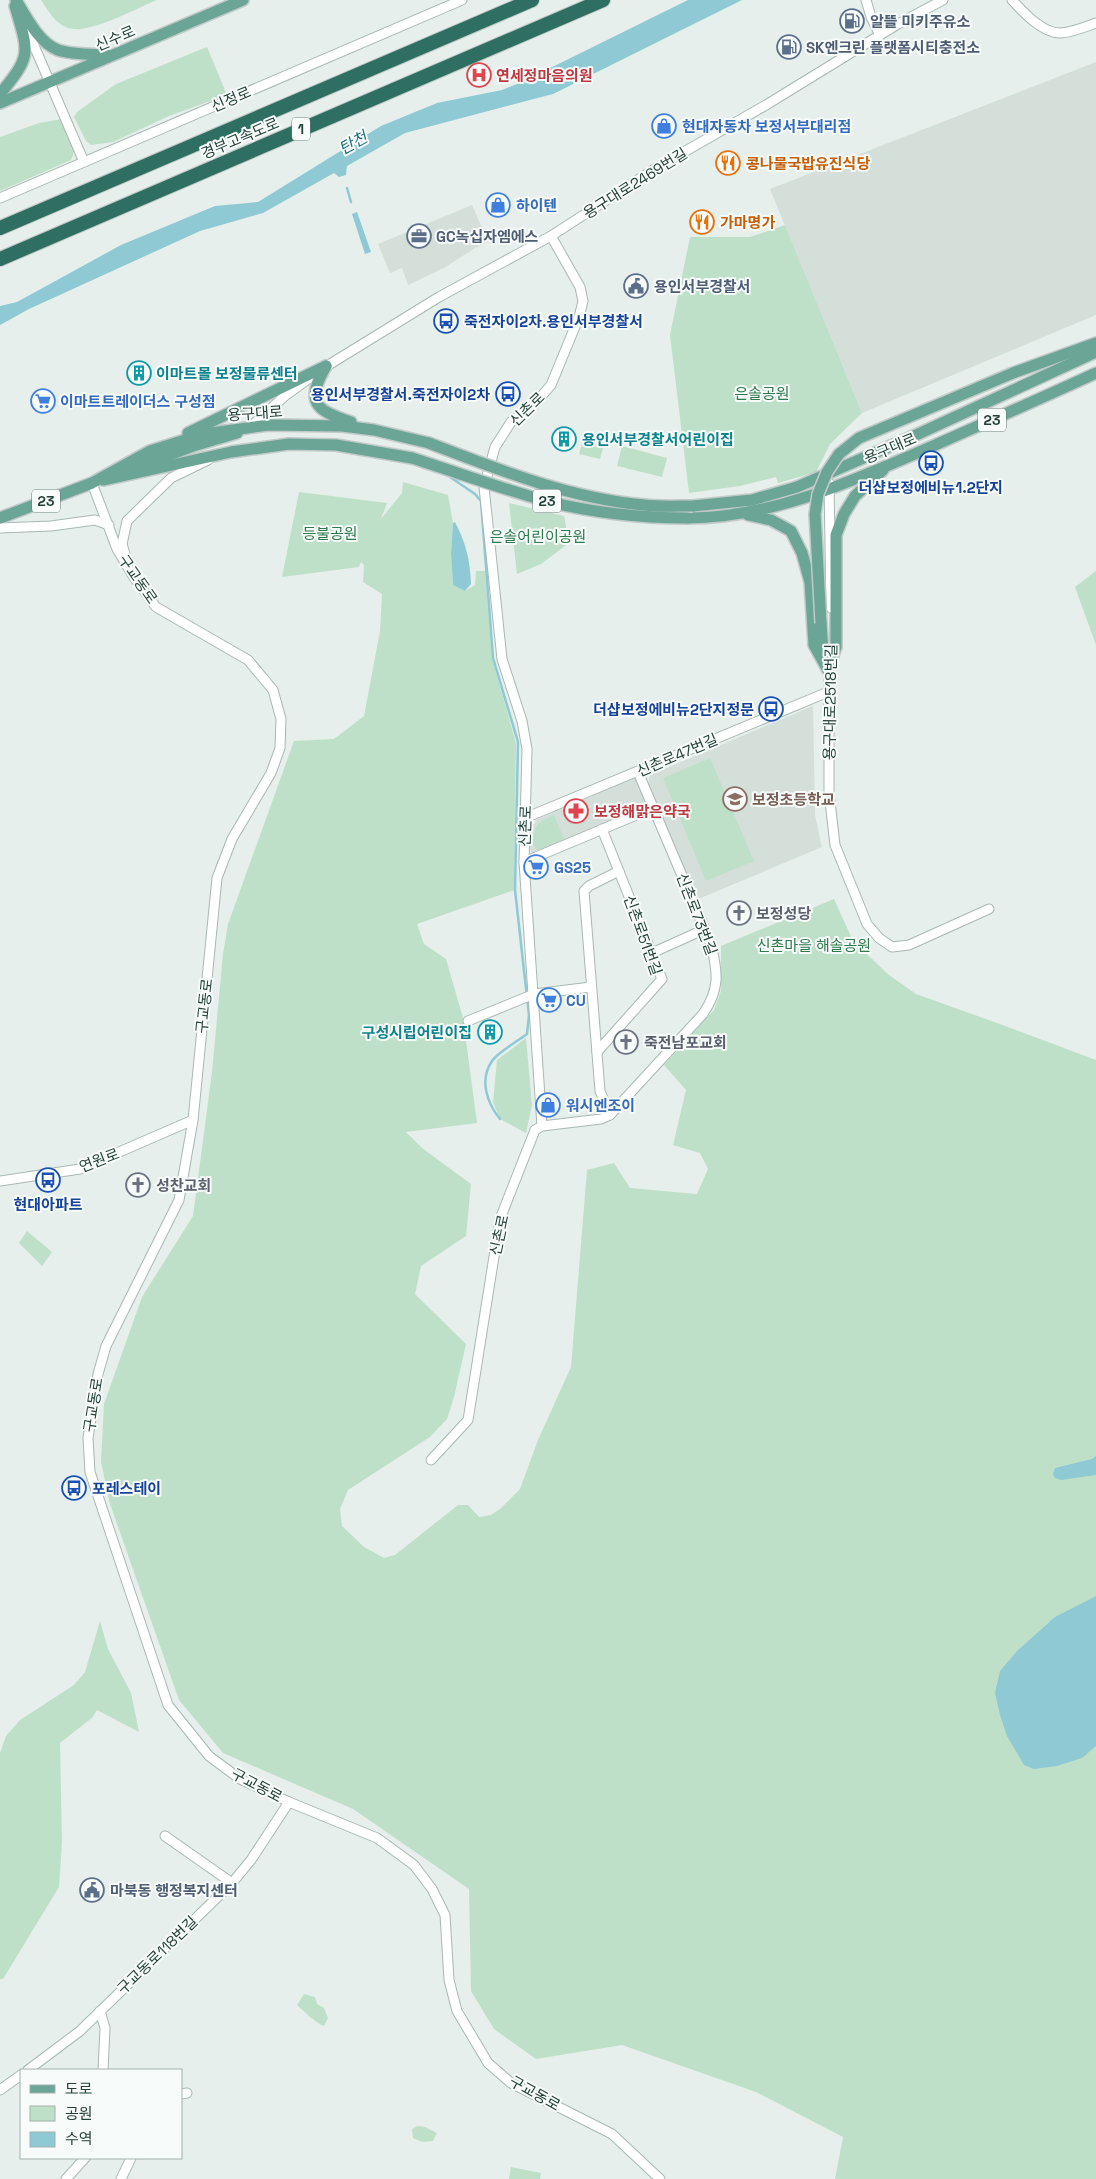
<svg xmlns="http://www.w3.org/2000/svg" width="1096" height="2179" viewBox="0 0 1096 2179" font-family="'Space Grotesk','Noto Sans KR',sans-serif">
<rect width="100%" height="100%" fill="#e6efeb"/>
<g fill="#d4dfda">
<polygon points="1096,62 1096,315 862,413 770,189"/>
<polygon points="472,205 488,242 475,248 444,268 408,285 402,268 390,273 378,244"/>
<polygon points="813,706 815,815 822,847 696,900 648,783 650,775"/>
<polygon points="635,778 647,806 534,854 531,853 528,842 531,827 538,819"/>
</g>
<g fill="#bfe0c8">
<path d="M 41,0 L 157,0 C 137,8 89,35 68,28 C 55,24 48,10 41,0 Z"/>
<polygon points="207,47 227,95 169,116 113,142 91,145 86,141 74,117 77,112 116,84"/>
<path d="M 62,119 C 68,132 79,147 71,160 L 0,191 L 0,137 L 39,123 Z"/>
<polygon points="785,225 862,413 830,444 816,472 778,483 776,477 740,486 689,493 670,335 690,237 750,237"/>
<polygon points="582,443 603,448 600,459 579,454"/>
<polygon points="622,446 667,458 662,477 617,466"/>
<polygon points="403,482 448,495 453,523 451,554 453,585 465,591 475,585 476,571 485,571 492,658 516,743 514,890 417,924 424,944 446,959 463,1018 477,1123 406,1132 422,1148 471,1184 466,1236 421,1266 415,1294 466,1344 454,1397 447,1419 430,1437 348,1490 340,1509 342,1526 364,1547 384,1558 395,1555 458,1505 468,1505 479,1517 491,1515 500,1509 520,1489 538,1440 571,1367 587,1170 614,1163 630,1188 697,1194 708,1169 700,1153 673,1145 686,1090 664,1065 714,1010 721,991 721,946 834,899 853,941 889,975 916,994 1011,1028 1096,1060 1096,2179 835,2179 843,2137 756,2092 622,2045 536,2059 494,2029 471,1991 469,1889 353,1809 223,1753 179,1700 110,1504 101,1462 104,1404 142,1297 193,1216 212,1072 223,954 228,924 294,741 334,739 364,716 380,631 382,594 363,582 364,565 361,562 359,567 282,577 299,492 387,503 381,519 402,493"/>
<polygon points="509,503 564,516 569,543 541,564 517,574"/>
<polygon points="1096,571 1096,645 1075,587"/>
<polygon points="710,758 754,861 706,881 663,778"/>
<path d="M 554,815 L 564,839 L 538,850 L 533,845 C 534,825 536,823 554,815 Z"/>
<polygon points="526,1038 532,1105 526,1133 500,1119 493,1102 497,1060"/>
<polygon points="27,1231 52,1252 42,1266 19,1243"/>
<polygon points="100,1621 108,1649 131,1693 139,1732 97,1710 93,1717 60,1743 62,1842 59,1887 3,1979 0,1979 0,1753 6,1736 20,1720 74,1685 85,1672"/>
<path d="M 304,1994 L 315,1997 L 317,2004 L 324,2008 L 328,2018 L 324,2026 C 314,2022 305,2012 297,2005 Z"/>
<polygon points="418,2126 425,2127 437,2133 433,2141 422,2142 413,2138 412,2129"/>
<polygon points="511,2167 541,2173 540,2179 509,2179"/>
</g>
<g fill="#8ec9d4">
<polygon points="688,0 742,0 553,94 405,133 347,166 346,175 339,177 334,173 263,213 200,231 29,309 0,325 0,306 17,302 121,245 215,206 258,202 381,126 437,103 502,90 522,82"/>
<polygon points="357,212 371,252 365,254 352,214"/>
<path d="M 455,522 C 466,543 470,560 471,584 L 465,591 L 453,585 L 451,554 L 453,523 Z"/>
<polygon points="1096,1456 1096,1475 1061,1480 1055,1478 1053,1474 1055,1468 1092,1459"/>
<polygon points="1096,1596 1096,1746 1082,1758 1057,1766 1034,1769 1024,1765 1007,1736 1000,1715 995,1693 1000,1671 1017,1651 1055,1617"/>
</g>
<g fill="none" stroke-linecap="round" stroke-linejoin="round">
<g stroke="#8ec9d4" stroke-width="2.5">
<polyline points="347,188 351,202"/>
<path d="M 450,477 L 475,494 L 481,501 L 493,658 L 518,742 L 515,890 L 529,1015 L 527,1034 C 518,1041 498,1052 492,1061 C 479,1080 487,1103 500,1119"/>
</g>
<g stroke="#a8b8b2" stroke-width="11">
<g id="minor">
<polyline points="866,0 871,17 880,35"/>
<path d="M 1012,0 C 1023,12 1043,34 1061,33 C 1073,32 1085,27 1096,23"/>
<polyline points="23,20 84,162"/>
<polyline points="0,198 462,0"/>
<polyline points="322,369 439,297 551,236 656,168 766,105 898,24 943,0"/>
<polyline points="250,427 286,395 308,379"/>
<polyline points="92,483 117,549 133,576 156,607 248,660 273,690 281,719 280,748 271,773 232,839 217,878 193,1120 179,1200 106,1346 98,1374 88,1438 90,1472 168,1705 209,1756 240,1779 289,1802 377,1838 414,1865 432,1889 445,1915 449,1980 457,2011 488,2063 511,2083 612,2134 660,2179"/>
<polyline points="829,483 831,608"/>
<polyline points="0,528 51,526 95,520 109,525"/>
<polyline points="125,554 122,544 127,521 171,478 208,460"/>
<polyline points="829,666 829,793 835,845 867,924 879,938 892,947 909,945 989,909"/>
<polyline points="525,818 828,692"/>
<polyline points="524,862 653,808"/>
<polyline points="652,953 705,929"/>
<polyline points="468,1021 534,994 591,987"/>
<polyline points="597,1052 662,979 602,829"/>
<polyline points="610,1115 600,1091 584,891 589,886 619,871"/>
<polyline points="542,1126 524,862 527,749 522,721 502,659 484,487 495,447 511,422 532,407 551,385 579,317 583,301 580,287 551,236"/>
<polyline points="0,1181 80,1169 193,1120"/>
<path d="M 431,1460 L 468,1420 L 500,1219 L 535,1130 L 542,1126 L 601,1119 L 610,1115 L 703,1014 C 720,989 718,973 711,944 L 638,772"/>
<polyline points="165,1836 232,1883"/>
<polyline points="100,2011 105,2028 103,2070"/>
<polyline points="28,2070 80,2031 232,1883 251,1860 289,1802"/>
<polyline points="0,2090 21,2075"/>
<polyline points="181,2094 187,2093"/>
<polyline points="66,2179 85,2158"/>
<polyline points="121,2179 131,2158"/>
</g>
</g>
<g stroke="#c2cac8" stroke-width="14">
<g id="major">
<path d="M 16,0 C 26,17 39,43 58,50 C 73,55 92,54 108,55"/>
<path d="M 0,94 C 32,55 29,54 15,6"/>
<polyline points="0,103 243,0"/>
<path d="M 326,366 C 305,403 315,410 351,422"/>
<polyline points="1013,373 1096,343"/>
<polyline points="188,433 326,366"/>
<polyline points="132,469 193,446 237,433"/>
<polyline points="104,480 231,452 289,444 336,445 412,458"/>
<polyline points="693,506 752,500 797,487 916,435 1096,352"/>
<polyline points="748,515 771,520 791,531 802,553 810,582 814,645 828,670"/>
<polyline points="0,518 92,483 150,451 204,434 268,425 342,426 374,430 429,443"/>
<path d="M 687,518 C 774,518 854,480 933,446 C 987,422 1042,398 1096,373"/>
<polyline points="821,623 823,652"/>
<polyline points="828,670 836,647 836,535 844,514 855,496 883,470"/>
</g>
</g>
<g stroke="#c2cac8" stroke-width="16">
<g id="highway">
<polyline points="0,228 532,0"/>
<polyline points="0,259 603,0"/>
</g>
</g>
<use href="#minor" stroke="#fff" stroke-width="9"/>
<use href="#major" stroke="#6aa596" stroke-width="11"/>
<use href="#highway" stroke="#2f6f62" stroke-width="14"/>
<g stroke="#c2cac8" stroke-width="14" stroke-linecap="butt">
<g id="major-bridge">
<path d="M 429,443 C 499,470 569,498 644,505 C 660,507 677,506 693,506"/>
<path d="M 412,458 C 456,472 499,488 543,500 C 586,512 641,518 687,518"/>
<polyline points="821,623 815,514 818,494 827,472 839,454 859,438 1013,373"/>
</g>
</g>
<use href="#major-bridge" stroke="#6aa596" stroke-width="11"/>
</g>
<defs>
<g id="fuel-ring" transform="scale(1.25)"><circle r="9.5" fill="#f7fbf9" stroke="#5c6f8a" stroke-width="1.5"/><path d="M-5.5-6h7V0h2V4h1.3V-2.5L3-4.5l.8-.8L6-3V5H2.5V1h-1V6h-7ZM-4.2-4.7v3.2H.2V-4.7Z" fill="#5c6f8a"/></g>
<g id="hospital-ring" transform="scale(1.25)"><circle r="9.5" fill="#f7fbf9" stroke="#e0444e" stroke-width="1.5"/><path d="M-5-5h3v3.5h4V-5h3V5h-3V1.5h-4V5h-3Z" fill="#e0444e"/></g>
<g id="shop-ring" transform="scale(1.25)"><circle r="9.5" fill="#f7fbf9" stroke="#3f7fe0" stroke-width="1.5"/><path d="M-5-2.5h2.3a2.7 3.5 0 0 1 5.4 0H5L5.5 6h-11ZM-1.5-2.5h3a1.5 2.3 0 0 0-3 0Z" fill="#3f7fe0"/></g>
<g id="restaurant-ring" transform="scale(1.25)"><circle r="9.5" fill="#f7fbf9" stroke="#e8710a" stroke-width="1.5"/><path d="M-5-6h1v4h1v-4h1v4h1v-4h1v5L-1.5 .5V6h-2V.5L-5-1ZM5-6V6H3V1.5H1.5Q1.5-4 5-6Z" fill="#e8710a"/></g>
<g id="office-ring" transform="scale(1.25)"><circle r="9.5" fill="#f7fbf9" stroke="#5c6f8a" stroke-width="1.5"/><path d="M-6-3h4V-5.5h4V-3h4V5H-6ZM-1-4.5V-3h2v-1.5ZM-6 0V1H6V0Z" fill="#5c6f8a"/></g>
<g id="civic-ring" transform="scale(1.25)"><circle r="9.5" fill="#f7fbf9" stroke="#5c6f8a" stroke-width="1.5"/><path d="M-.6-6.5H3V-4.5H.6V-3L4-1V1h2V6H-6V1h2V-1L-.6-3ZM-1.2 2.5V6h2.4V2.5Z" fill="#5c6f8a"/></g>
<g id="bus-ring" transform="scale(1.25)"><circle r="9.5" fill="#f7fbf9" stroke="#1a4fb4" stroke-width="1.5"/><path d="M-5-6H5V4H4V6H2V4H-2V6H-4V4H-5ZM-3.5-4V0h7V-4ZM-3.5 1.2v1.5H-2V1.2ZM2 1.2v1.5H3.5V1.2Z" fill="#1a4fb4"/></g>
<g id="building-ring" transform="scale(1.25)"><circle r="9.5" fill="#f7fbf9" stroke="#0f9aa8" stroke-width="1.5"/><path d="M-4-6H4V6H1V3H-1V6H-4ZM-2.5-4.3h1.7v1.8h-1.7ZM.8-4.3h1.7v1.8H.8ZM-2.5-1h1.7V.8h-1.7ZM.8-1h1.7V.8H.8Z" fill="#0f9aa8"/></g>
<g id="supermarket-ring" transform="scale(1.25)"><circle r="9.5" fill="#f7fbf9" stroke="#3f7fe0" stroke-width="1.5"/><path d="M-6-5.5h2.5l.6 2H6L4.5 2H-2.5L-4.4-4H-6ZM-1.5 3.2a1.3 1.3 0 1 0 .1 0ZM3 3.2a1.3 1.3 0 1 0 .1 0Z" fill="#3f7fe0"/></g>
<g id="school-ring" transform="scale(1.25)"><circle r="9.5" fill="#f7fbf9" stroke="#8d6e63" stroke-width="1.5"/><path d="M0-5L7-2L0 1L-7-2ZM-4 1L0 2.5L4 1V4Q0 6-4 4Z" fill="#8d6e63"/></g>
<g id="pharmacy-ring" transform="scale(1.25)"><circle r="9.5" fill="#f7fbf9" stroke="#e0444e" stroke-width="1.5"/><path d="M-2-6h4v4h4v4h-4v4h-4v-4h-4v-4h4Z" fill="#e0444e"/></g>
<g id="church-ring" transform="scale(1.25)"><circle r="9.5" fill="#f7fbf9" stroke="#6b7280" stroke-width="1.5"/><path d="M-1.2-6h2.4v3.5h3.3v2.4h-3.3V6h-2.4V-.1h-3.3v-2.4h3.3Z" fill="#6b7280"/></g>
</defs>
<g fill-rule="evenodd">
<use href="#fuel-ring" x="852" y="21"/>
<use href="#fuel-ring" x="789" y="47"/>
<use href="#hospital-ring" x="479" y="75"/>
<use href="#shop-ring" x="664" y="126"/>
<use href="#restaurant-ring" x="728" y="163"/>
<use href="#shop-ring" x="498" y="205"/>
<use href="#restaurant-ring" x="702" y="222"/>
<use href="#office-ring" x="419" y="236"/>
<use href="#civic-ring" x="636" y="286"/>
<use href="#bus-ring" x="446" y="321"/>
<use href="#building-ring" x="139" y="373"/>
<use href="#bus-ring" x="508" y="394"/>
<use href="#supermarket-ring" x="43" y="401"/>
<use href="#building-ring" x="564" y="439"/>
<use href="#bus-ring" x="931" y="463"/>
<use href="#bus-ring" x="771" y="709"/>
<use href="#school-ring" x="735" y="799"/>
<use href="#pharmacy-ring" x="576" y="811"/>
<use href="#supermarket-ring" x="536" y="867"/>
<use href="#church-ring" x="739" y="913"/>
<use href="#supermarket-ring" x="549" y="1000"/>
<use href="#building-ring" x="490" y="1032"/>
<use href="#church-ring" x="626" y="1042"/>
<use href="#shop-ring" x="548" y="1105"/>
<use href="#bus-ring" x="48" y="1180"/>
<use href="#church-ring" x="138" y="1185"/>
<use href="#bus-ring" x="74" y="1488"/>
<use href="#civic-ring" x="92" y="1890"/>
</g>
<g text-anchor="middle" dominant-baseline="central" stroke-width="4" stroke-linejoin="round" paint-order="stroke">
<g fill="#f7fbf9" stroke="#637a73" stroke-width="1">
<rect x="292" y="117.5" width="18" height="23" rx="4"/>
<rect x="978" y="408.5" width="28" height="23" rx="4"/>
<rect x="32" y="489.5" width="28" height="23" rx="4"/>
<rect x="533" y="489.5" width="28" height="23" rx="4"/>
</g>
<g font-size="14" font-weight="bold" fill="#24423a">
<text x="301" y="129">1</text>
<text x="992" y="420">23</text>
<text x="46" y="501">23</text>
<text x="547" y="501">23</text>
</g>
<g font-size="15" font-weight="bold" fill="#4e5e75" stroke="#f7fbf9" text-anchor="start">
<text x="870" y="21">알뜰 미키주유소</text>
<text x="806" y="47">SK엔크린 플랫폼시티충전소</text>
<text x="436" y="236">GC녹십자엠에스</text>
<text x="654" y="286">용인서부경찰서</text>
<text x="110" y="1890">마북동 행정복지센터</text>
</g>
<g font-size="15" fill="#24423a" stroke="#f7fbf9">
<text transform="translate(115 38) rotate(-23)">신수로</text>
<text transform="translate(231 99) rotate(-23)">신정로</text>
<text transform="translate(240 138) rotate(-23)">경부고속도로</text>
<text transform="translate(635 183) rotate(-32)">용구대로2469번길</text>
<text transform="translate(527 409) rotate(-44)">신촌로</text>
<text transform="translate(255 413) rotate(-4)">용구대로</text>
<text transform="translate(890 448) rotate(-23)">용구대로</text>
<text transform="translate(138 579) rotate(55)">구교동로</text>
<text transform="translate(830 702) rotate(-89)">용구대로2518번길</text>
<text transform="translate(677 755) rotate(-23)">신촌로47번길</text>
<text transform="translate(525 826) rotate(-88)">신촌로</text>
<text transform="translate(697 914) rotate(69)">신촌로73번길</text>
<text transform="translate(643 935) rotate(70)">신촌로51번길</text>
<text transform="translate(204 1006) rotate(-84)">구교동로</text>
<text transform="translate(99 1160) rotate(-21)">연원로</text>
<text transform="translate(499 1235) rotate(-78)">신촌로</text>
<text transform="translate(93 1405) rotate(-81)">구교동로</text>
<text transform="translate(257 1785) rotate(28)">구교동로</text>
<text transform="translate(157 1955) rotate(-44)">구교동로118번길</text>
<text transform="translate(535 2093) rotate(29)">구교동로</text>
</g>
<g font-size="15" font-weight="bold" fill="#be3a42" stroke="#f7fbf9" text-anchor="start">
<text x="496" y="75">연세정마음의원</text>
<text x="594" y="811">보정해맑은약국</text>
</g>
<g font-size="15" font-weight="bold" fill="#366cbe" stroke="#f7fbf9" text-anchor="start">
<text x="682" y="126">현대자동차 보정서부대리점</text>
<text x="516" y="205">하이텐</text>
<text x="60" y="401">이마트트레이더스 구성점</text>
<text x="554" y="867">GS25</text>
<text x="566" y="1000">CU</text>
<text x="566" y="1105">워시엔조이</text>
</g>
<g font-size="15" font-weight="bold" fill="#c56008" stroke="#f7fbf9" text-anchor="start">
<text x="746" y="163">콩나물국밥유진식당</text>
<text x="720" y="222">가마명가</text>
</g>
<g font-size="15" font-weight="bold" fill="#164399" stroke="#f7fbf9" text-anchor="start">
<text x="464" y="321">죽전자이2차.용인서부경찰서</text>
<text x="490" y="394" text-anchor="end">용인서부경찰서.죽전자이2차</text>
<text x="931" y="487" text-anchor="middle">더샵보정에비뉴1.2단지</text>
<text x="754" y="709" text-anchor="end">더샵보정에비뉴2단지정문</text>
<text x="48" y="1204" text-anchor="middle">현대아파트</text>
<text x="92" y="1488">포레스테이</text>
</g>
<g font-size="15" font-weight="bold" fill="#0d838f" stroke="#f7fbf9" text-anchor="start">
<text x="156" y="373">이마트몰 보정물류센터</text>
<text x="582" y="439">용인서부경찰서어린이집</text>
<text x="472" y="1032" text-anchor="end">구성시립어린이집</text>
</g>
<g font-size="15" fill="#2d7a4b" stroke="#f7fbf9">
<text x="762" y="393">은솔공원</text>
<text x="330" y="533">등불공원</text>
<text x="538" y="536">은솔어린이공원</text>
<text x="814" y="945">신촌마을 해솔공원</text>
</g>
<g font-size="15" font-weight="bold" fill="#785e54" stroke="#f7fbf9" text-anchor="start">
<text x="752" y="799">보정초등학교</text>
</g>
<g font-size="15" font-weight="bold" fill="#5b616d" stroke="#f7fbf9" text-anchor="start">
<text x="756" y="913">보정성당</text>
<text x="644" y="1042">죽전남포교회</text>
<text x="156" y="1185">성찬교회</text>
</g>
<g font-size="16" font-style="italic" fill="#1c6f80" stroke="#f7fbf9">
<text transform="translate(353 143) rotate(-29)">탄천</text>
</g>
</g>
<rect x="20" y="2069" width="162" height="90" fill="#f7fbf9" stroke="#a3b1ad"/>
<rect x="30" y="2085" width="25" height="8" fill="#6aa596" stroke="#a3b1ad"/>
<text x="65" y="2094" font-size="15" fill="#24423a">도로</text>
<rect x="30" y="2106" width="25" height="15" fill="#bfe0c8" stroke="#a3b1ad"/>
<text x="65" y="2119" font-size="15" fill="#24423a">공원</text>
<rect x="30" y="2132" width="25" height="15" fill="#8ec9d4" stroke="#a3b1ad"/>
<text x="65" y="2144" font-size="15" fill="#24423a">수역</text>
</svg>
